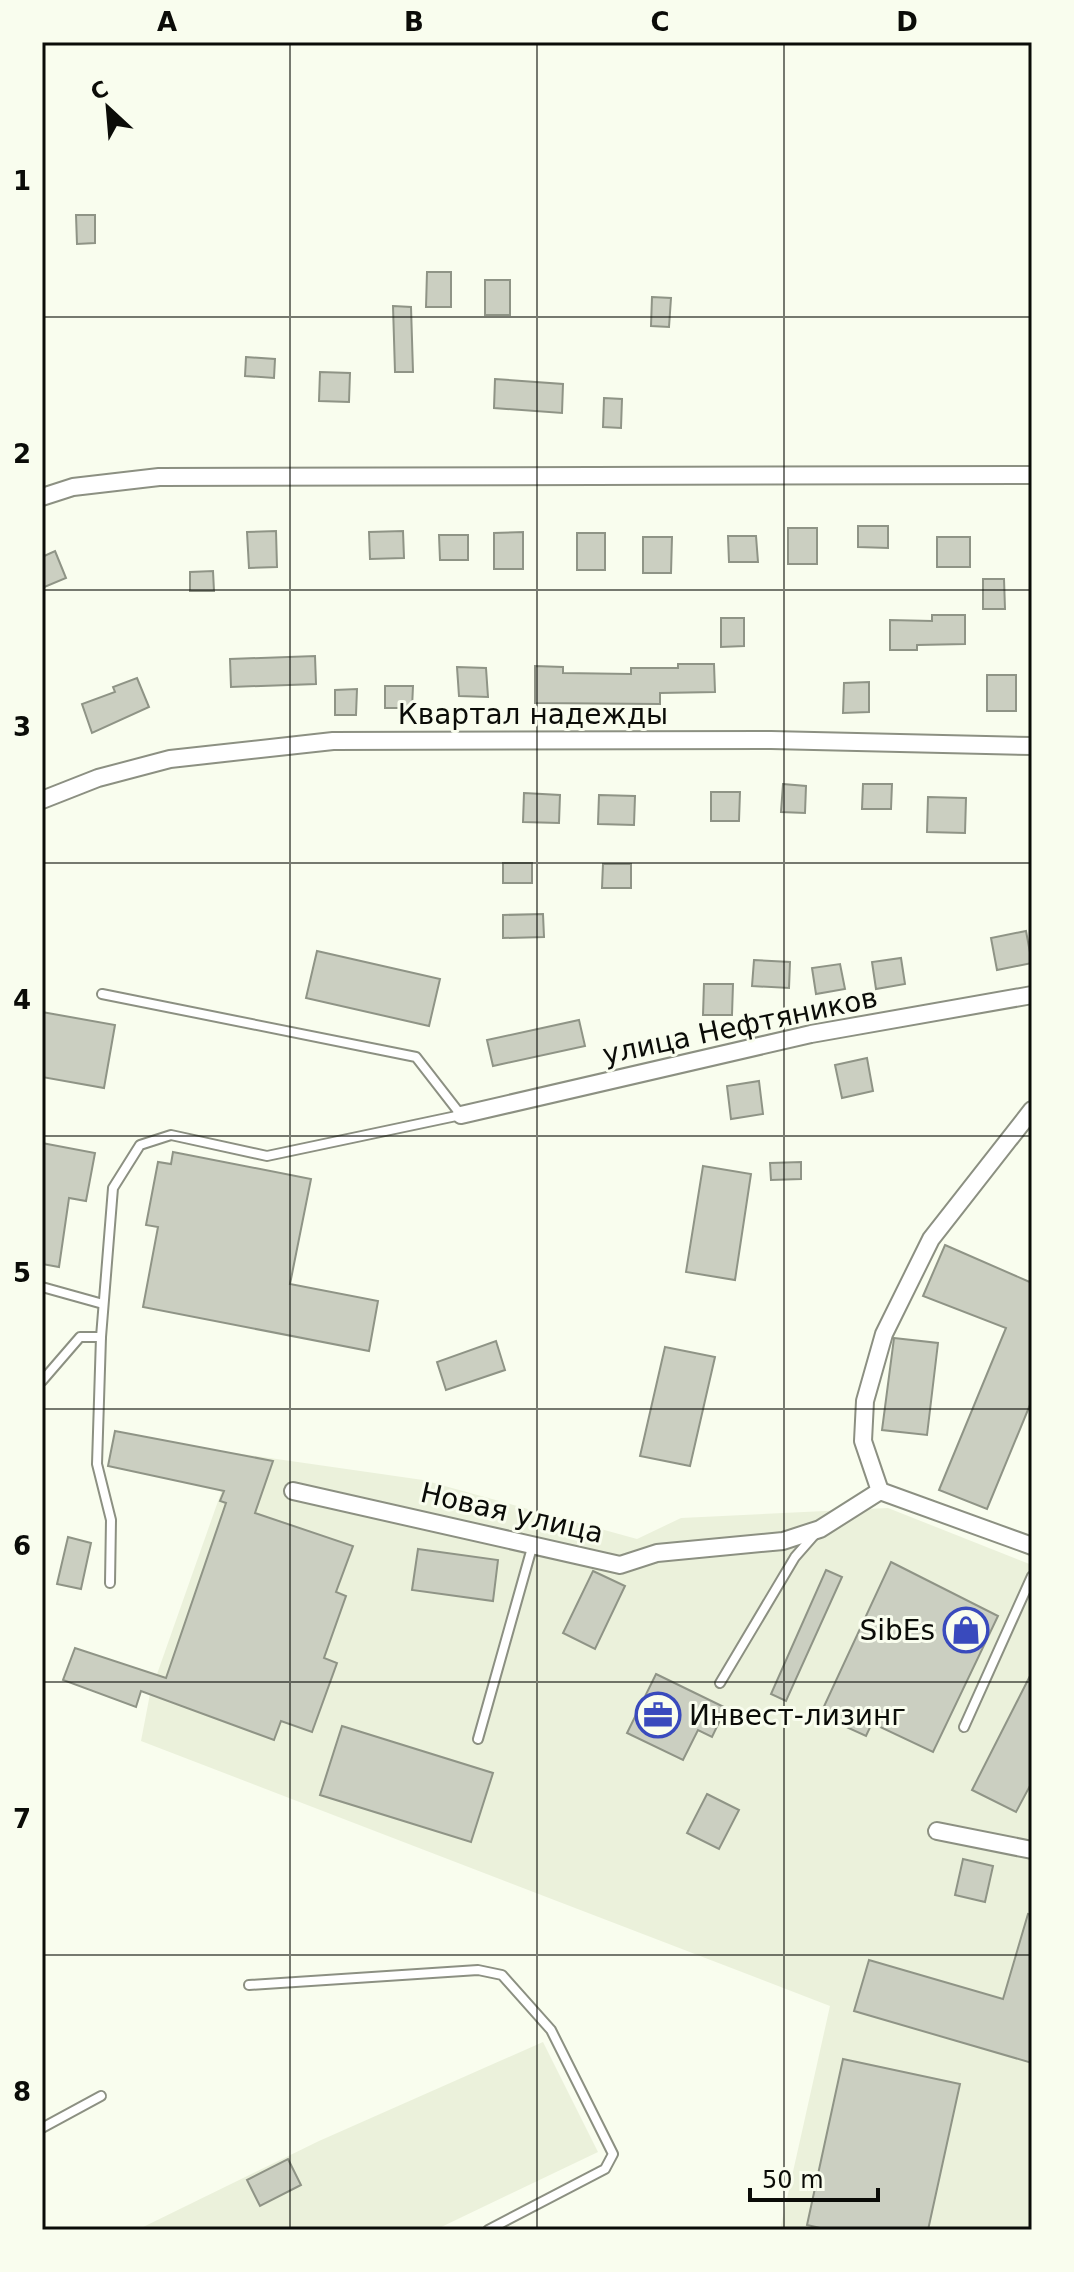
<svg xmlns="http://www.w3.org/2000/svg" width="1074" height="2272" viewBox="0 0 1074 2272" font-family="'DejaVu Sans',sans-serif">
<rect width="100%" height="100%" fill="#f9fdee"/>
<g fill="#ebf1db">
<polygon points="235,1453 423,1480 637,1539 681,1518 888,1508 1032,1565 1032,2230 780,2230 830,2006 141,1741 150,1694"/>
<polygon points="543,2042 598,2152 435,2230 137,2230 319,2141"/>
</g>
<g fill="#cbcfc1" stroke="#8f9486" stroke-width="2">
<polygon points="76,215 95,215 95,243 77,244"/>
<polygon points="427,272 451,272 451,307 426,307"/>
<rect x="485" y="280" width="25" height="35"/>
<polygon points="652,297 671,298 669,327 651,326"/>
<polygon points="393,306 411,307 413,372 395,372"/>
<polygon points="246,357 275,359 274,378 245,376"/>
<polygon points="320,372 350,373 349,402 319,401"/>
<polygon points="495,379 563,384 562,413 494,408"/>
<polygon points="604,398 622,399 621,428 603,427"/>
<polygon points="858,526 888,526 888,548 858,547"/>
<rect x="788" y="528" width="29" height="36"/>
<polygon points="276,531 277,567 249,568 247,532"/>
<polygon points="403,531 404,558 370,559 369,532"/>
<polygon points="523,532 523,569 494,569 494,533"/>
<rect x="577" y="533" width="28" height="37"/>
<polygon points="439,535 468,535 468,560 440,560"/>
<polygon points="728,536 756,536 758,562 729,562"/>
<polygon points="643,537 672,537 671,573 643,573"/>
<rect x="937" y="537" width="33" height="30"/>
<polygon points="55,551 66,578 42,588 42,557"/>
<polygon points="213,571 214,591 190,591 190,572"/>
<polygon points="983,579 1004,579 1005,609 983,609"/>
<polygon points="932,615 965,615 965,644 917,645 917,650 890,650 890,620 932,621"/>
<polygon points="721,618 744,618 744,646 721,647"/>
<polygon points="315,656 316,684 231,687 230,659"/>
<polygon points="678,664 714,664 715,692 660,693 660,704 535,703 535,666 563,667 563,673 631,674 631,668 678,668"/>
<polygon points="457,667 486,668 488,697 459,696"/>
<rect x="987" y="675" width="29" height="36"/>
<polygon points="137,678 149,707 92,733 82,704 115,692 113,687"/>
<polygon points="869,682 869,712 843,713 844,683"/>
<polygon points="385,686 413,686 412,708 385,708"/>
<polygon points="357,689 356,715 335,715 335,690"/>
<polygon points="783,784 806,786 805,813 781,812"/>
<polygon points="863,784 892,784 891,809 862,809"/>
<polygon points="711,792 740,792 739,821 711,821"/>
<polygon points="524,793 560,795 559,823 523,822"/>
<polygon points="599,795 635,796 634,825 598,824"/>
<polygon points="928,797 966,798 965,833 927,832"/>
<rect x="503" y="863" width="29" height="20"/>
<polygon points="603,864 631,864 631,888 602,888"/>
<polygon points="543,914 544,937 503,938 503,915"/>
<polygon points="1026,931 1032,963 997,970 991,938"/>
<polygon points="317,951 440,979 429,1026 306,998"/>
<polygon points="901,958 905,984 876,989 872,962"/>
<polygon points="754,960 790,962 789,988 752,986"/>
<polygon points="840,964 845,989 816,994 812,968"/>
<polygon points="704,984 733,984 732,1015 703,1015"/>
<polygon points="42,1012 115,1025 104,1088 42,1077"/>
<polygon points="579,1020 585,1046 493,1066 487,1040"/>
<polygon points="867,1058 873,1091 842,1098 835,1065"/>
<polygon points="759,1081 763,1114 731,1119 727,1086"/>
<polygon points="42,1143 95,1153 86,1201 69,1198 59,1267 42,1264"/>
<polygon points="173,1152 311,1179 290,1284 378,1301 369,1351 143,1307 158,1227 146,1225 158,1162 171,1164"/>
<polygon points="801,1162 801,1179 771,1180 770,1163"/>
<polygon points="703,1166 751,1174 735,1280 686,1272"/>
<polygon points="945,1245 1032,1283 1032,1400 987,1509 939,1490 1006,1328 923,1296"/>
<polygon points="894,1338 938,1343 927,1435 882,1430"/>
<polygon points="496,1341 505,1370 446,1390 437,1362"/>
<polygon points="665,1347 715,1357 690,1466 640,1456"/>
<polygon points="115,1431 273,1461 255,1513 353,1546 336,1592 346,1596 324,1658 337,1663 312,1732 281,1721 274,1740 141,1691 136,1707 63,1680 75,1648 166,1678 226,1503 220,1501 224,1491 108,1466"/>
<polygon points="68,1537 91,1543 81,1589 57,1584"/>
<polygon points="418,1549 498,1560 493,1601 412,1590"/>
<polygon points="891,1562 998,1616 933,1752 872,1723 866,1736 820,1715"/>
<polygon points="826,1570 842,1577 786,1701 771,1694"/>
<polygon points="593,1571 625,1586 595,1649 563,1633"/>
<polygon points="1032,1672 1032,1782 1016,1812 972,1790"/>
<polygon points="656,1674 726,1708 712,1737 698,1730 683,1760 627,1733"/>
<polygon points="342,1726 493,1773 471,1842 320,1795"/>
<polygon points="707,1794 739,1810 719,1849 687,1833"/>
<polygon points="963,1859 993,1866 985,1902 955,1895"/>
<polygon points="1028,1914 1032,1915 1032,2063 854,2011 869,1960 1003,1999"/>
<polygon points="843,2059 960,2084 928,2230 829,2230 807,2225"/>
<polygon points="288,2159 301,2185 260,2206 247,2180"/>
</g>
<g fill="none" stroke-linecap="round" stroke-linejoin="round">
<g stroke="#8c9082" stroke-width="12">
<g id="lane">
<polyline points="42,1287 103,1304"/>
<polyline points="101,1337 97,1464 111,1520 110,1583"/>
<polyline points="42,1381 80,1337 101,1337 113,1188 140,1145 171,1135 267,1156 461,1115 416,1057 102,994"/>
<polyline points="720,1683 795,1557 816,1533"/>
<polyline points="964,1727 1032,1576"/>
<polyline points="478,1739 533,1544"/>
<polyline points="249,1985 478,1970 502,1975 551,2030 613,2154 605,2169 488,2230"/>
<polyline points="42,2128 101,2096"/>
</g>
</g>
<g stroke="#8c9082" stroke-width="20">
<g id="street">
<polyline points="42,497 73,487 159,477 1032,475"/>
<polyline points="42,800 98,778 170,759 333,741 771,740 1032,746"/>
<polyline points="461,1115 811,1034 1032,995"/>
<polyline points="293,1491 620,1565 657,1553 783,1541 820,1529 880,1491 1032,1546"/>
<polyline points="880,1491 863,1441 865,1401 884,1334 931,1239 1032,1110"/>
<polyline points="937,1831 1032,1850"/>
</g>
</g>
<use href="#lane" stroke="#fff" stroke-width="8"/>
<use href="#street" stroke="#fff" stroke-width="16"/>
</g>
<path fill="none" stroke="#0b0c08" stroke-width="2" stroke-opacity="0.55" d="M 290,42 L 290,2230M 537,42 L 537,2230M 784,42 L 784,2230M 42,317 L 1032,317M 42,590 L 1032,590M 42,863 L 1032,863M 42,1136 L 1032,1136M 42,1409 L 1032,1409M 42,1682 L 1032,1682M 42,1955 L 1032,1955"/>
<defs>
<g id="shop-ring" transform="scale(2.3)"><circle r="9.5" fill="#f9fdee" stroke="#394abd" stroke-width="1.5"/><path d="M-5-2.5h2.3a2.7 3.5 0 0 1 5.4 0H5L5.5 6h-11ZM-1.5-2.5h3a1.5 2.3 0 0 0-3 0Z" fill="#394abd"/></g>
<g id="office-ring" transform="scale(2.3)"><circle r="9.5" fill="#f9fdee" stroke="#394abd" stroke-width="1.5"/><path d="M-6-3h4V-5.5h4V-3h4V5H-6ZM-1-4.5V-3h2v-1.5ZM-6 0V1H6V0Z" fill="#394abd"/></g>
</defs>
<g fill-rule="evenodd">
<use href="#shop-ring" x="966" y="1630"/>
<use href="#office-ring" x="658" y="1715"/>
</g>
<g text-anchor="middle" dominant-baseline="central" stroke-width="6" stroke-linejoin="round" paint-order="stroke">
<g font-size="28" fill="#0b0c08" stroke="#f9fdee">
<text x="533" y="714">Квартал надежды</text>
<text transform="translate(740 1026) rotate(-12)">улица Нефтяников</text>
<text transform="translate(512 1513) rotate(13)">Новая улица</text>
</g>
<g font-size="28" fill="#0b0c08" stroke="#f9fdee" text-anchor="end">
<text x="935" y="1630">SibEs</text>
<text x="689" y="1715" text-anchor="start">Инвест-лизинг</text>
</g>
</g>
<rect width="1074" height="2272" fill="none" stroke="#f9fdee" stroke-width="88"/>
<g transform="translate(108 108) rotate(334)" stroke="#f9fdee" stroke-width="6" paint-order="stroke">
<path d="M0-6L14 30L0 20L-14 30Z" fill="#0b0c08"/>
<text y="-12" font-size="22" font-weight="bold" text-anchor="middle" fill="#0b0c08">С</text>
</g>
<path d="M750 2188v12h128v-12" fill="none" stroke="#0b0c08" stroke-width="4"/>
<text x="762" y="2188" font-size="24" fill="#0b0c08" stroke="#f9fdee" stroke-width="6" paint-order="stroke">50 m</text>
<rect x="44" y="44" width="986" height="2184" fill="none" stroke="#0b0c08" stroke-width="3"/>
<g font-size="26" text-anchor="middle" font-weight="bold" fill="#0b0c08">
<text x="167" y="31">A</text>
<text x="414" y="31">B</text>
<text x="660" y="31">C</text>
<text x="907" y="31">D</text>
<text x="22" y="190">1</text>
<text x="22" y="463">2</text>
<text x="22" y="736">3</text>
<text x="22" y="1009">4</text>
<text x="22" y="1282">5</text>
<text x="22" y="1555">6</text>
<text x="22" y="1828">7</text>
<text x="22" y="2101">8</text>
</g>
</svg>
